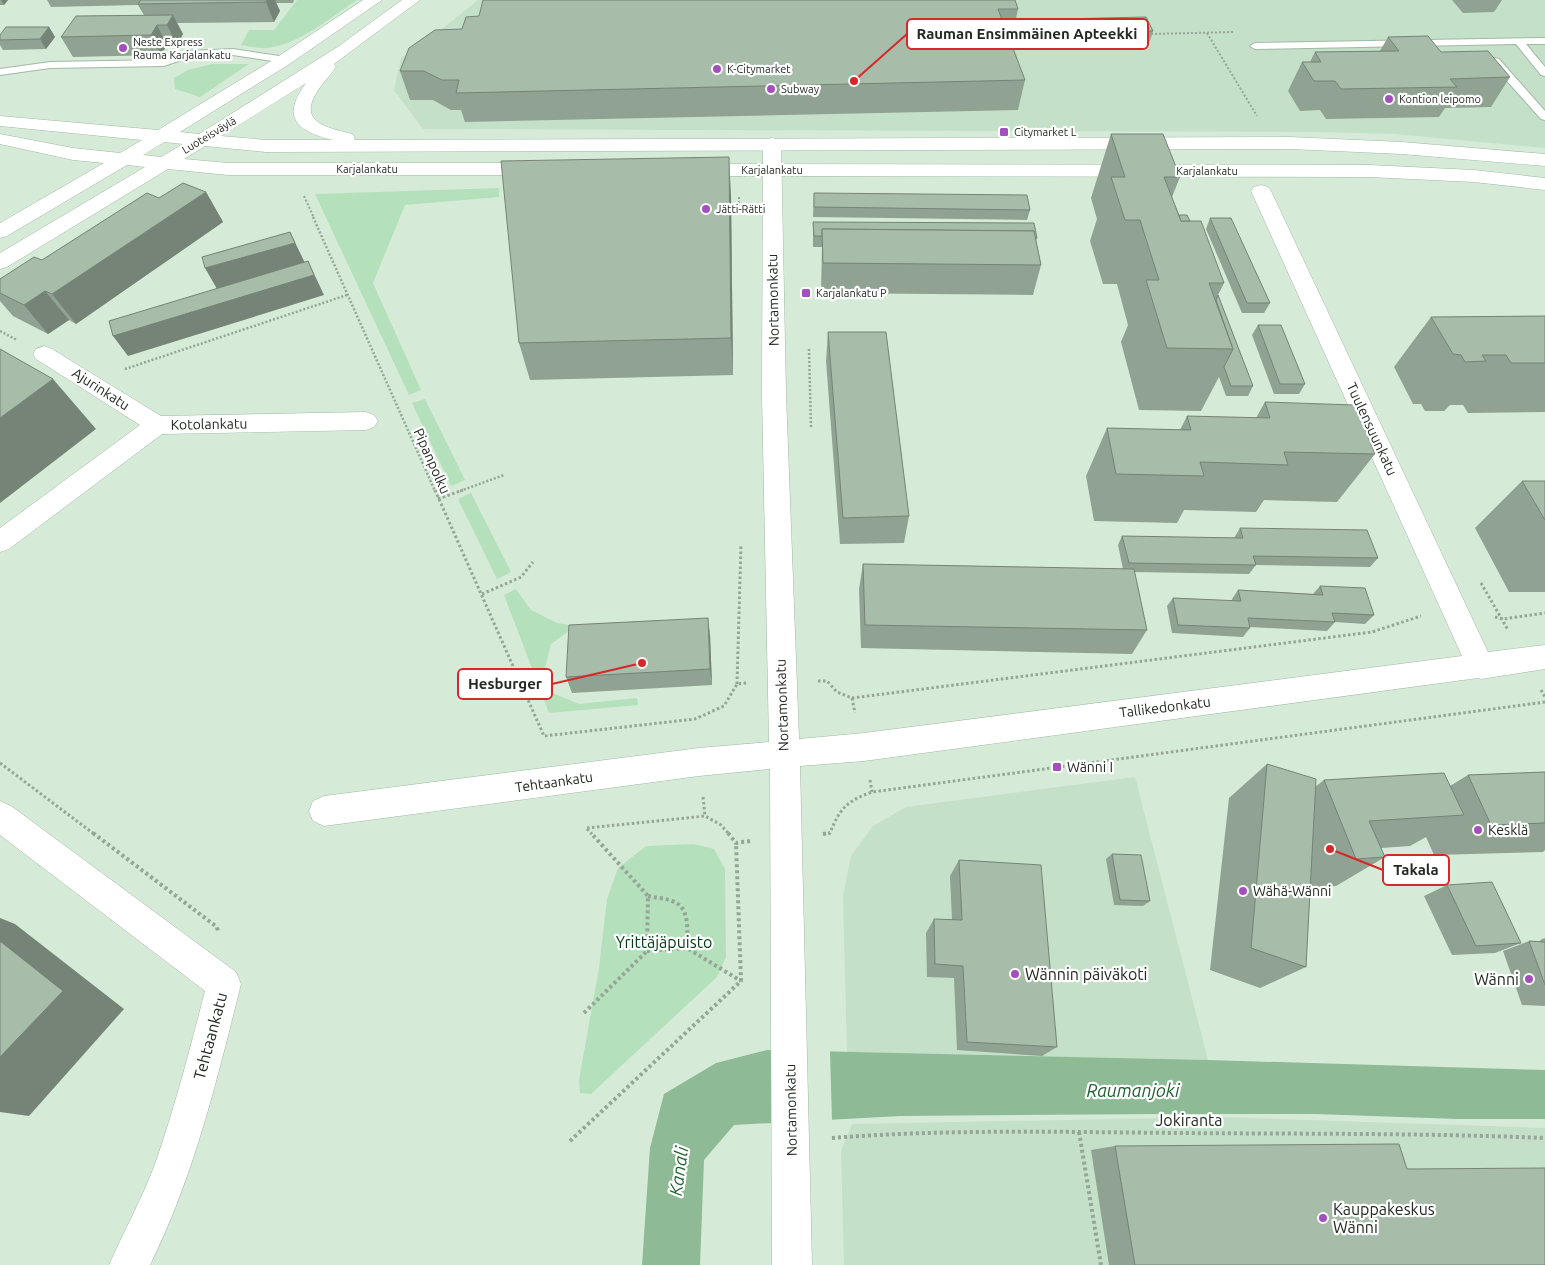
<svg xmlns="http://www.w3.org/2000/svg" width="1545" height="1265" viewBox="0 0 1545 1265" font-family="Ubuntu,sans-serif">
<rect width="100%" height="100%" fill="#d5ebd7"/>
<g fill="#c4e0c8">
<polygon points="478,0 1545,0 1545,148 1395,134 1314,132 423,129 394,90 401,58 427,41"/>
<polygon points="1135,777 1208,1060 847,1052 843,896 851,856 873,826 906,807"/>
<polygon points="1221,1117 1545,1128 1545,1265 844,1265 841,1151 852,1124"/>
</g>
<g fill="#b4e1bb">
<path d="M 297,0 L 357,0 C 331,17 300,44 268,48 C 259,49 249,46 241,45 L 249,30 L 274,30 Z"/>
<polygon points="212,64 249,64 200,97 175,89 174,78 188,70"/>
<polygon points="499,188 499,197 405,205 373,283 421,390 409,395 315,194"/>
<polygon points="425,399 465,480 451,486 412,403"/>
<polygon points="471,493 511,572 497,579 458,499"/>
<polygon points="516,589 531,610 557,623 576,626 551,644 545,668 553,693 579,704 637,698 638,705 549,713 504,595"/>
<polygon points="694,844 714,849 725,869 726,957 717,977 591,1094 580,1093 579,1080 599,968 607,899 618,868 646,846"/>
</g>
<polygon fill="#8eba95" points="767,1050 1208,1060 1545,1070 1545,1119 1458,1119 1315,1114 1163,1114 900,1116 734,1125 704,1160 700,1265 642,1265 650,1148 664,1094 716,1063"/>
<polygon fill="#d5ebd7" points="790,1051 830,1051 832,1121 792,1121"/>
<g fill="none" stroke-linecap="round" stroke-linejoin="round">
<g stroke="#a3b8a5" stroke-width="2">
<g id="lane">
<polygon points="1545,38 1545,44 1526,44 1545,67 1545,76 1541,75 1516,44 1255,49 1250,46 1255,43"/>
<polygon points="233,49 286,57 291,60 286,63 233,55 190,57 164,66 50,68 0,75 0,69 50,62 163,60 189,51"/>
<polygon points="1495,58 1499,59 1545,111 1545,120 1541,119 1491,63 1490,61"/>
</g>
</g>
<g stroke="#a3b8a5" stroke-width="1">
<g id="street">
<polygon points="772,138 779,140 781,144 786,394 799,739 864,733 1462,656 1251,191 1254,187 1261,185 1268,187 1271,191 1488,652 1545,645 1545,669 1481,679 1478,678 864,761 800,766 812,1265 772,1265 770,769 699,776 324,826 313,821 309,811 313,801 324,796 699,748 769,742 762,394 763,144 765,140"/>
<polygon points="44,346 52,349 161,416 366,412 374,415 378,421 374,427 366,430 162,434 9,549 0,552 0,528 140,425 36,359 33,354 36,349"/>
<path d="M 0,801 L 11,806 L 236,972 L 241,984 C 217,1080 194,1176 150,1265 L 109,1265 C 124,1231 142,1199 155,1164 C 175,1107 190,1049 205,991 L 0,835 Z"/>
</g>
</g>
<g stroke="#a3b8a5" stroke-width="1">
<g id="secondary">
<path d="M 363,0 L 382,0 L 288,65 L 180,132 L 199,134 L 339,46 L 402,0 L 420,0 L 334,64 L 336,67 C 330,76 322,83 317,92 C 297,123 329,128 352,134 L 355,138 L 354,140 L 1290,137 L 1402,142 L 1545,154 L 1545,166 L 1402,154 L 1290,149 L 266,152 L 205,146 L 184,159 L 228,163 L 539,163 L 546,165 L 548,169 L 546,173 L 539,175 L 228,175 L 168,169 L 7,267 L 0,269 L 0,253 L 145,167 L 127,165 L 7,236 L 0,238 L 0,223 L 104,163 L 73,160 L 0,144 L 0,134 L 73,148 L 120,153 L 142,140 L 0,126 L 0,116 L 158,130 L 276,58 ZM 306,83 C 281,117 296,131 333,140 L 266,140 L 221,136 ZM 164,142 L 183,144 L 161,157 L 143,155 Z"/>
<polygon points="692,164 1369,165 1474,170 1545,178 1545,190 1474,182 1369,177 692,176 685,174 683,170 685,166"/>
</g>
</g>
<g stroke="#95a697" stroke-width="2" stroke-dasharray="2 2" stroke-linecap="butt">
<polyline points="1207,33 1257,116"/>
<polyline points="1151,34 1234,32"/>
<polyline points="1027,36 1062,35"/>
<polyline points="304,196 314,218"/>
<polyline points="739,197 739,211"/>
</g>
<g stroke="#95a697" stroke-width="2.5" stroke-dasharray="2 2" stroke-linecap="butt">
<polyline points="313,217 435,491"/>
<polyline points="0,331 17,340"/>
<polyline points="809,349 811,428"/>
<polyline points="125,369 347,295"/>
<polyline points="460,491 504,475"/>
</g>
<g stroke="#95a697" stroke-width="3" stroke-dasharray="2.5 2.5" stroke-linecap="butt">
<polyline points="435,490 544,736 695,719 724,706 737,684 747,683"/>
<polyline points="438,499 463,490"/>
<polyline points="1481,583 1508,630"/>
<polyline points="482,594 521,577 533,562"/>
<polyline points="1495,617 1503,619 1545,613"/>
<polyline points="818,681 827,681 837,692 852,698 1372,632 1421,616"/>
<polyline points="737,684 741,544"/>
<polyline points="1541,690 1545,697"/>
<polyline points="852,698 855,713"/>
<polyline points="0,763 94,834"/>
<polyline points="870,780 872,792"/>
<polyline points="703,797 705,816"/>
<polyline points="587,828 705,816 721,825 729,834"/>
<polyline points="587,829 592,834"/>
<path d="M 823,834 L 830,833 C 840,808 847,801 872,792 L 1545,702"/>
</g>
<g stroke="#95a697" stroke-width="4" stroke-dasharray="3 3" stroke-linecap="butt">
<polyline points="93,833 217,927 218,932"/>
<polyline points="728,833 736,843 750,841"/>
<polyline points="823,834 830,833"/>
<path d="M 648,896 C 656,898 665,898 672,901 C 691,907 687,932 687,948"/>
<polyline points="647,951 687,948 741,981"/>
<polyline points="584,1013 647,951 648,896 591,833"/>
<polyline points="1079,1132 1101,1265"/>
<path d="M 832,1138 C 947,1129 1064,1132 1179,1133 C 1301,1134 1423,1133 1545,1138"/>
<polyline points="570,1141 741,981 736,843"/>
</g>
<use href="#lane" fill="#fff" fill-rule="evenodd"/>
<use href="#street" fill="#fff" fill-rule="evenodd"/>
<use href="#secondary" fill="#fff" fill-rule="evenodd"/>
</g>
<g fill="#90a291">
<polygon points="0,0 8,0 4,5 0,5"/>
<polygon points="47,0 294,0 293,3 276,3 280,11 274,22 177,23 183,34 177,45 167,45 161,55 73,57 61,37 144,15 138,5 51,7"/>
<polygon points="1452,0 1502,0 1494,12 1463,13"/>
<polygon points="1018,9 1012,38 1009,38 1025,80 1018,110 465,122 461,110 451,110 433,100 410,100 400,71 462,29 479,16"/>
<polygon points="1059,19 1153,31 1150,41 1062,43 1056,29"/>
<polygon points="49,27 55,37 46,49 3,50 0,45 0,35"/>
<polygon points="1388,37 1441,52 1510,77 1491,107 1445,108 1439,117 1326,119 1320,110 1300,111 1288,91 1302,62 1310,62 1315,52 1380,51"/>
<polygon points="1111,134 1180,177 1172,197 1179,215 1190,221 1224,283 1218,295 1253,386 1248,396 1226,396 1219,377 1201,411 1139,410 1121,342 1128,325 1117,284 1103,284 1090,241 1097,219 1091,198"/>
<polygon points="206,192 223,222 76,324 69,320 48,334 13,316 0,301 0,279 42,260 159,198"/>
<polygon points="814,193 1030,210 1027,220 813,217"/>
<polygon points="731,195 733,375 530,380 519,343"/>
<polygon points="1210,218 1270,303 1264,313 1242,313 1206,229"/>
<polygon points="813,222 1037,238 1036,241 1041,265 1033,295 821,293 822,247 813,247"/>
<polygon points="1545,316 1545,412 1468,413 1463,405 1450,405 1444,411 1425,411 1421,404 1413,404 1394,367 1431,317"/>
<polygon points="1258,325 1305,384 1299,394 1274,394 1252,335"/>
<polygon points="828,332 909,516 904,543 840,544 826,361"/>
<polygon points="1265,402 1375,454 1337,502 1264,500 1256,512 1184,510 1177,523 1094,521 1086,476 1107,428 1180,430 1187,416 1256,418"/>
<polygon points="1522,481 1545,481 1545,592 1509,592 1475,528"/>
<polygon points="1240,528 1378,558 1370,567 1256,565 1249,574 1134,572 1147,630 1132,654 861,648 859,589 863,564 1123,569 1118,545 1122,536 1234,538"/>
<polygon points="1320,586 1374,615 1365,624 1335,622 1327,631 1250,627 1250,628 1243,637 1172,633 1167,606 1173,598 1232,601 1232,599 1238,590 1313,594"/>
<polygon points="710,635 712,685 572,693 566,677"/>
<polygon points="1267,764 1315,787 1324,780 1450,786 1468,775 1545,772 1545,850 1543,852 1434,855 1426,837 1410,846 1381,848 1385,857 1336,886 1310,888 1306,967 1260,988 1210,970 1229,798"/>
<polygon points="1112,854 1150,901 1143,906 1114,905 1106,859"/>
<polygon points="959,860 1057,1047 1042,1056 957,1050 954,978 927,977 926,933 934,919 952,920 950,876"/>
<polygon points="1447,885 1521,943 1495,953 1452,955 1424,896"/>
<polygon points="1545,938 1545,1006 1522,1005 1503,951 1529,941 1541,942 1540,940"/>
<polygon points="1115,1146 1407,1169 1545,1265 1109,1265 1091,1150"/>
</g>
<g fill="#758476">
<polygon points="1,0 8,0 4,5"/>
<polygon points="267,0 275,0 280,11 274,22 266,2"/>
<polygon points="173,15 183,34 177,45 167,25"/>
<polygon points="157,25 167,45 161,55 151,35"/>
<polygon points="49,27 55,37 46,49 40,39"/>
<polygon points="729,157 731,195 733,375 731,338"/>
<polygon points="206,192 223,222 76,324 52,294"/>
<polygon points="290,232 305,263 217,289 205,268"/>
<polygon points="308,261 324,295 128,356 113,336"/>
<polygon points="45,291 69,320 48,334 24,305"/>
<polygon points="53,379 96,429 0,503 0,418"/>
<polygon points="708,618 710,635 712,685 710,669"/>
<polygon points="0,918 15,924 124,1009 29,1116 0,1112"/>
</g>
<g fill="#a7bca9" stroke="#758476">
<polygon points="141,0 267,0 266,2 138,4"/>
<polygon points="483,0 1015,0 1018,9 998,9 1025,80 456,93 459,80 442,80 424,71 400,71 409,48 435,30 462,29 466,17 479,16"/>
<polygon points="173,15 167,25 157,25 151,35 61,37 76,16"/>
<polygon points="1146,17 1153,31 1065,33 1059,19"/>
<polygon points="6,27 49,27 40,39 0,40 0,35"/>
<polygon points="1428,36 1441,52 1488,51 1510,77 1450,79 1457,87 1341,89 1335,81 1314,81 1302,62 1321,62 1315,52 1399,51 1388,37"/>
<polygon points="1111,134 1163,134 1180,177 1164,177 1181,221 1201,221 1224,283 1209,283 1233,349 1167,348 1146,280 1159,280 1140,220 1125,220 1111,177 1125,177"/>
<polygon points="729,157 731,338 519,343 501,161"/>
<polygon points="183,183 206,192 52,294 45,291 24,305 0,293 0,279 34,257 42,260 147,193 159,198"/>
<polygon points="814,193 1027,195 1030,210 814,207"/>
<polygon points="1179,215 1187,215 1190,221 1181,221"/>
<polygon points="1210,218 1231,218 1270,303 1247,303"/>
<polygon points="813,222 1034,223 1037,238 1035,238 1034,231 822,229 822,236 814,236"/>
<polygon points="822,229 1034,231 1041,265 823,263"/>
<polygon points="290,232 295,243 205,268 202,257"/>
<polygon points="308,261 314,275 113,336 109,321"/>
<polygon points="1218,295 1253,386 1231,386 1224,367 1233,349 1216,300"/>
<polygon points="1545,316 1545,363 1511,363 1506,355 1482,355 1486,361 1465,362 1461,355 1453,354 1431,317"/>
<polygon points="1258,325 1281,325 1305,384 1280,384"/>
<polygon points="828,332 886,332 909,516 843,518"/>
<polygon points="0,349 53,379 0,418"/>
<polygon points="1265,402 1355,405 1375,454 1284,452 1288,465 1200,462 1204,476 1116,474 1107,428 1191,430 1187,416 1270,418"/>
<polygon points="1522,481 1545,481 1545,520"/>
<polygon points="1240,528 1367,530 1378,558 1253,556 1256,565 1129,563 1122,536 1243,538"/>
<polygon points="863,564 1134,569 1147,630 865,625"/>
<polygon points="1320,586 1365,588 1374,615 1332,613 1335,622 1248,618 1250,628 1178,625 1173,598 1241,601 1238,590 1323,595"/>
<polygon points="708,618 710,669 566,677 569,625"/>
<polygon points="1267,764 1316,779 1306,967 1251,948"/>
<polygon points="1545,772 1545,823 1491,825 1468,775"/>
<polygon points="1444,773 1464,815 1369,821 1385,857 1356,859 1324,780"/>
<polygon points="1112,854 1141,855 1150,901 1120,900"/>
<polygon points="959,860 1041,865 1057,1047 967,1042 963,966 935,964 934,919 962,920"/>
<polygon points="1492,882 1521,943 1476,946 1447,885"/>
<polygon points="0,941 63,991 0,1057"/>
<polygon points="1529,941 1545,942 1545,985"/>
<polygon points="1399,1144 1407,1169 1545,1168 1545,1265 1135,1265 1115,1146"/>
</g>
<g fill="#a44fbe" stroke="#fff" stroke-width="2">
<circle cx="123" cy="48" r="5"/>
<circle cx="717" cy="69" r="5"/>
<circle cx="771" cy="89" r="5"/>
<circle cx="1389" cy="99" r="5"/>
<rect x="999" y="127" width="10" height="10" rx="2.5"/>
<circle cx="706" cy="209" r="5"/>
<rect x="801" y="288" width="10" height="10" rx="2.5"/>
<rect x="1052" y="762" width="10" height="10" rx="2.5"/>
<circle cx="1478" cy="830" r="5"/>
<circle cx="1243" cy="891" r="5"/>
<circle cx="1015" cy="974" r="5"/>
<circle cx="1529" cy="979" r="5"/>
<circle cx="1323" cy="1218" r="5"/>
</g>
<g text-anchor="middle" dominant-baseline="central" stroke-width="4.5" stroke-linejoin="round" paint-order="stroke">
<g font-size="11" fill="#212922" stroke="#fff" text-anchor="start">
<text x="133" y="42">Neste Express<tspan x="133" dy="13">Rauma Karjalankatu</tspan></text>
<text x="727" y="69">K-Citymarket</text>
<text x="781" y="89">Subway</text>
<text x="1399" y="99">Kontion leipomo</text>
<text x="1014" y="132">Citymarket L</text>
<text x="716" y="209">Jätti-Rätti</text>
<text x="816" y="293">Karjalankatu P</text>
</g>
<g font-size="11" fill="#212922" stroke="#fff">
<text transform="translate(209 135) rotate(-31)">Luoteisväylä</text>
<text x="367" y="169">Karjalankatu</text>
<text x="772" y="170">Karjalankatu</text>
<text x="1207" y="171">Karjalankatu</text>
</g>
<g font-size="14" fill="#212922" stroke="#fff">
<text transform="translate(773 300) rotate(-91)">Nortamonkatu</text>
<text transform="translate(101 389) rotate(33)">Ajurinkatu</text>
<text transform="translate(209 424) rotate(-1)">Kotolankatu</text>
<text transform="translate(1372 429) rotate(65)">Tuulensuunkatu</text>
<text transform="translate(432 461) rotate(66)">Pipanpolku</text>
<text transform="translate(782 705) rotate(-92)">Nortamonkatu</text>
<text transform="translate(1165 707) rotate(-7)">Tallikedonkatu</text>
<text transform="translate(554 782) rotate(-8)">Tehtaankatu</text>
<text transform="translate(791 1110) rotate(-91)">Nortamonkatu</text>
</g>
<g font-size="14" fill="#212922" stroke="#fff" text-anchor="start">
<text x="1067" y="767">Wänni I</text>
<text x="1488" y="830">Kesklä</text>
<text x="1253" y="891">Wähä-Wänni</text>
</g>
<g font-size="16" fill="#053915" stroke="#fff">
<text x="664" y="942">Yrittäjäpuisto</text>
</g>
<g font-size="16" fill="#212922" stroke="#fff" text-anchor="start">
<text x="1025" y="974">Wännin päiväkoti</text>
<text x="1519" y="979" text-anchor="end">Wänni</text>
<text x="1333" y="1209">Kauppakeskus<tspan x="1333" dy="18">Wänni</tspan></text>
</g>
<g font-size="16" fill="#212922" stroke="#fff">
<text transform="translate(210 1036) rotate(-75)">Tehtaankatu</text>
<text x="1189" y="1120">Jokiranta</text>
</g>
<g font-size="18" font-style="italic" fill="#216132" stroke="#fff">
<text x="1133" y="1090">Raumanjoki</text>
<text transform="translate(678 1171) rotate(-82)">Kanali</text>
</g>
</g>
<path fill="none" stroke="#d62828" stroke-width="2" d="M854 81L907 34M642 663L552 684M1330 849L1383 870"/>
<g fill="#d62828" stroke="#fff" stroke-width="2">
<circle cx="854" cy="81" r="5"/>
<circle cx="642" cy="663" r="5"/>
<circle cx="1330" cy="849" r="5"/>
</g>
<g fill="#fff" stroke="#d62828" stroke-width="2">
<rect x="907" y="19" width="241" height="30" rx="5"/>
<rect x="458" y="669" width="94" height="30" rx="5"/>
<rect x="1383" y="855" width="66" height="30" rx="5"/>
</g>
<g font-size="15" text-anchor="middle" font-weight="bold" fill="#212922">
<text x="1027" y="39">Rauman Ensimmäinen Apteekki</text>
<text x="505" y="689">Hesburger</text>
<text x="1416" y="875">Takala</text>
</g>
</svg>
